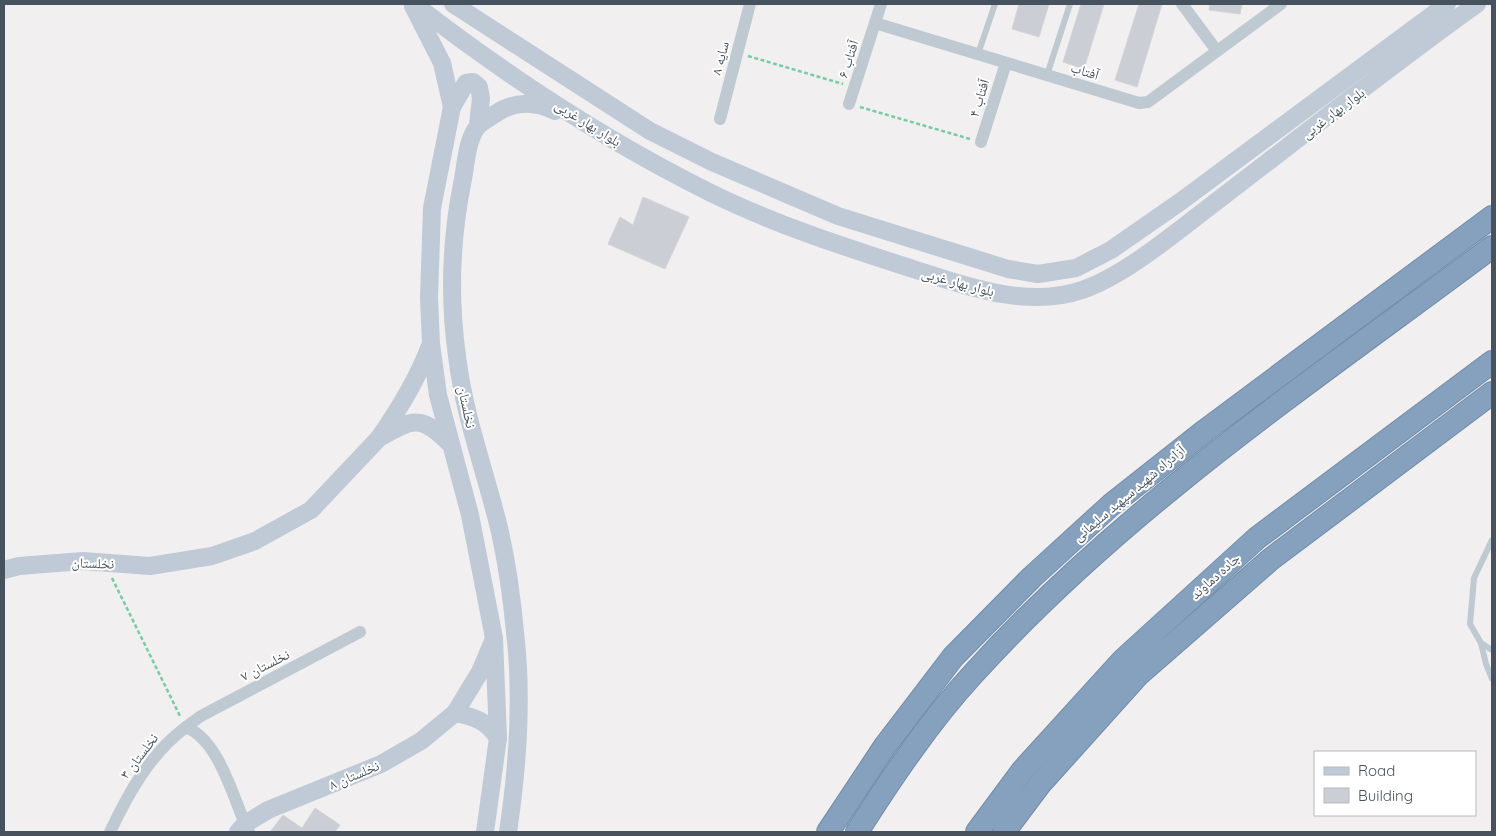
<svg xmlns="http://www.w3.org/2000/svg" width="1496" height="836" viewBox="0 0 1496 836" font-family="Quicksand,'Noto Naskh Arabic',sans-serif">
<rect width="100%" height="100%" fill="#f1efef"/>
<g fill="#cbced4" stroke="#d3d5da">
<polygon points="1019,4 1049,4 1039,37 1012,29"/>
<polygon points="1081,4 1104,4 1084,69 1063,62"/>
<polygon points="1139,4 1162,4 1137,87 1115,80"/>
<polygon points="1210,4 1242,4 1240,14 1209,10"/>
<polygon points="643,197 689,217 665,269 608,244 620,217 633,225"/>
<polygon points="315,808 340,825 335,832 270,832 283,815 302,828"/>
</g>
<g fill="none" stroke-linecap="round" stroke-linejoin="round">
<g stroke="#718caa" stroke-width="24">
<g id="highway">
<polyline points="828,832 885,746 953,657 1032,577 1111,505 1206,430 1492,217"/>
<path d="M 857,832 C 892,777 929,722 973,674 C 1124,507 1313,381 1492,247"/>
<polyline points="977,832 1023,770 1123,660 1257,538 1492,362"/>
<polyline points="1004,832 1040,784 1138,675 1271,559 1492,393"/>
</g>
</g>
<g stroke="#74cea2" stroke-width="2.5" stroke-dasharray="4 2.5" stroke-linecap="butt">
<polyline points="748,56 843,84"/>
<polyline points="860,107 970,139"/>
<polyline points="112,578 180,716"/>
</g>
<g stroke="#bfc9d1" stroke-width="6">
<polyline points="978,54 995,4"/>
<polyline points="1047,75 1070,4"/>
<polyline points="1492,540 1474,578 1470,624 1481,643 1486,664 1492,679"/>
<polyline points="1481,643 1492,650"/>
</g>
<g stroke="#bfc9d1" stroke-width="12">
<polyline points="1182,4 1217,51"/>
<polyline points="875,23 1139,103 1148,102 1281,4"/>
<polyline points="849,104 881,4"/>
<polyline points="720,119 750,4"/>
<polyline points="981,142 1006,63"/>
<polyline points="186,727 201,716 360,632"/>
<path d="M 110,832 C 129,792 150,754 186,727 C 221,742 233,800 249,832"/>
</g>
<g stroke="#bfcad6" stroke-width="18">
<path d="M 414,4 C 506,75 606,141 711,193 C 776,225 845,247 913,269 C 966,286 1027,309 1082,290 C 1127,275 1182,227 1221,198 C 1306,133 1390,66 1477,4"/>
<polyline points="453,4 650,131 712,162 838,216 1008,269 1038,274 1076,268 1111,250 1180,202 1447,4"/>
<polyline points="413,6 442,63 452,107 432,208 429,298 431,344 438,395 470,515 494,638 498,738 485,832"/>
<polyline points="452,107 466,83 473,82 479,87 481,98 478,125"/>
<path d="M 430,346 C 417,380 400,408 379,438 C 412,419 421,414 449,443"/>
<polyline points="4,570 19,566 83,561 150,566 212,556 255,541 311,510 379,438"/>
<path d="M 455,713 C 475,717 487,721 498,738"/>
<polyline points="238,832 245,824 268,810 381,764 421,741 455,713 480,672 493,641"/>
<path d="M 508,832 C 518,765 523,699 515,632 C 512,599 507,564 500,532 C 486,473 464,416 457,356 C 449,299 451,240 462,184 C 466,167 466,140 478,126 C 482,121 490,118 495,114 C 514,101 535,101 555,111"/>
</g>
<use href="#highway" stroke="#86a1be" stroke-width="22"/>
</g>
<g text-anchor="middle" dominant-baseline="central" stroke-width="4" stroke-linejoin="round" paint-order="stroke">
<g font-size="14" fill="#46525d" stroke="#fff">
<text transform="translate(720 58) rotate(-75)">سایه ۸</text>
<text transform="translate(848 59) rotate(-72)">آفتاب ۶</text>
<text transform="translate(1085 71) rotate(17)">آفتاب</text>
<text transform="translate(979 98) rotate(-73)">آفتاب ۴</text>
<text transform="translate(1333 113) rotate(-37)">بلوار بهار غربی</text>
<text transform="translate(588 123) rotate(32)">بلوار بهار غربی</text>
<text transform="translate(958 282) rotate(15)">بلوار بهار غربی</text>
<text transform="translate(467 407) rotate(78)">نخلستان</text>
<text transform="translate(1129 493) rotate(-40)">آزادراه شهید سپهبد سلیمانی</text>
<text transform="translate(93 563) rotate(2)">نخلستان</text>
<text transform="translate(1215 576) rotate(-42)">جاده دماوند</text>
<text transform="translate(265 665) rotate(-27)">نخلستان ۷</text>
<text transform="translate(139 756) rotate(-53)">نخلستان ۳</text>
<text transform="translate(354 775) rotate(-23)">نخلستان ۸</text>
</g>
</g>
<rect width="1496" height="836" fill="none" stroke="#46525d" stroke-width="10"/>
<rect x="1314" y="751" width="162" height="65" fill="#ffffff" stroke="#b5babe"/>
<rect x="1324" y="767" width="25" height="8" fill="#bfcad6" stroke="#b5babe"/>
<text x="1358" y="776" font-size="15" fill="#46525d">Road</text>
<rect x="1324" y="788" width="25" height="15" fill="#cbced4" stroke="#b5babe"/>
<text x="1358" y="801" font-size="15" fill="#46525d">Building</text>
</svg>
